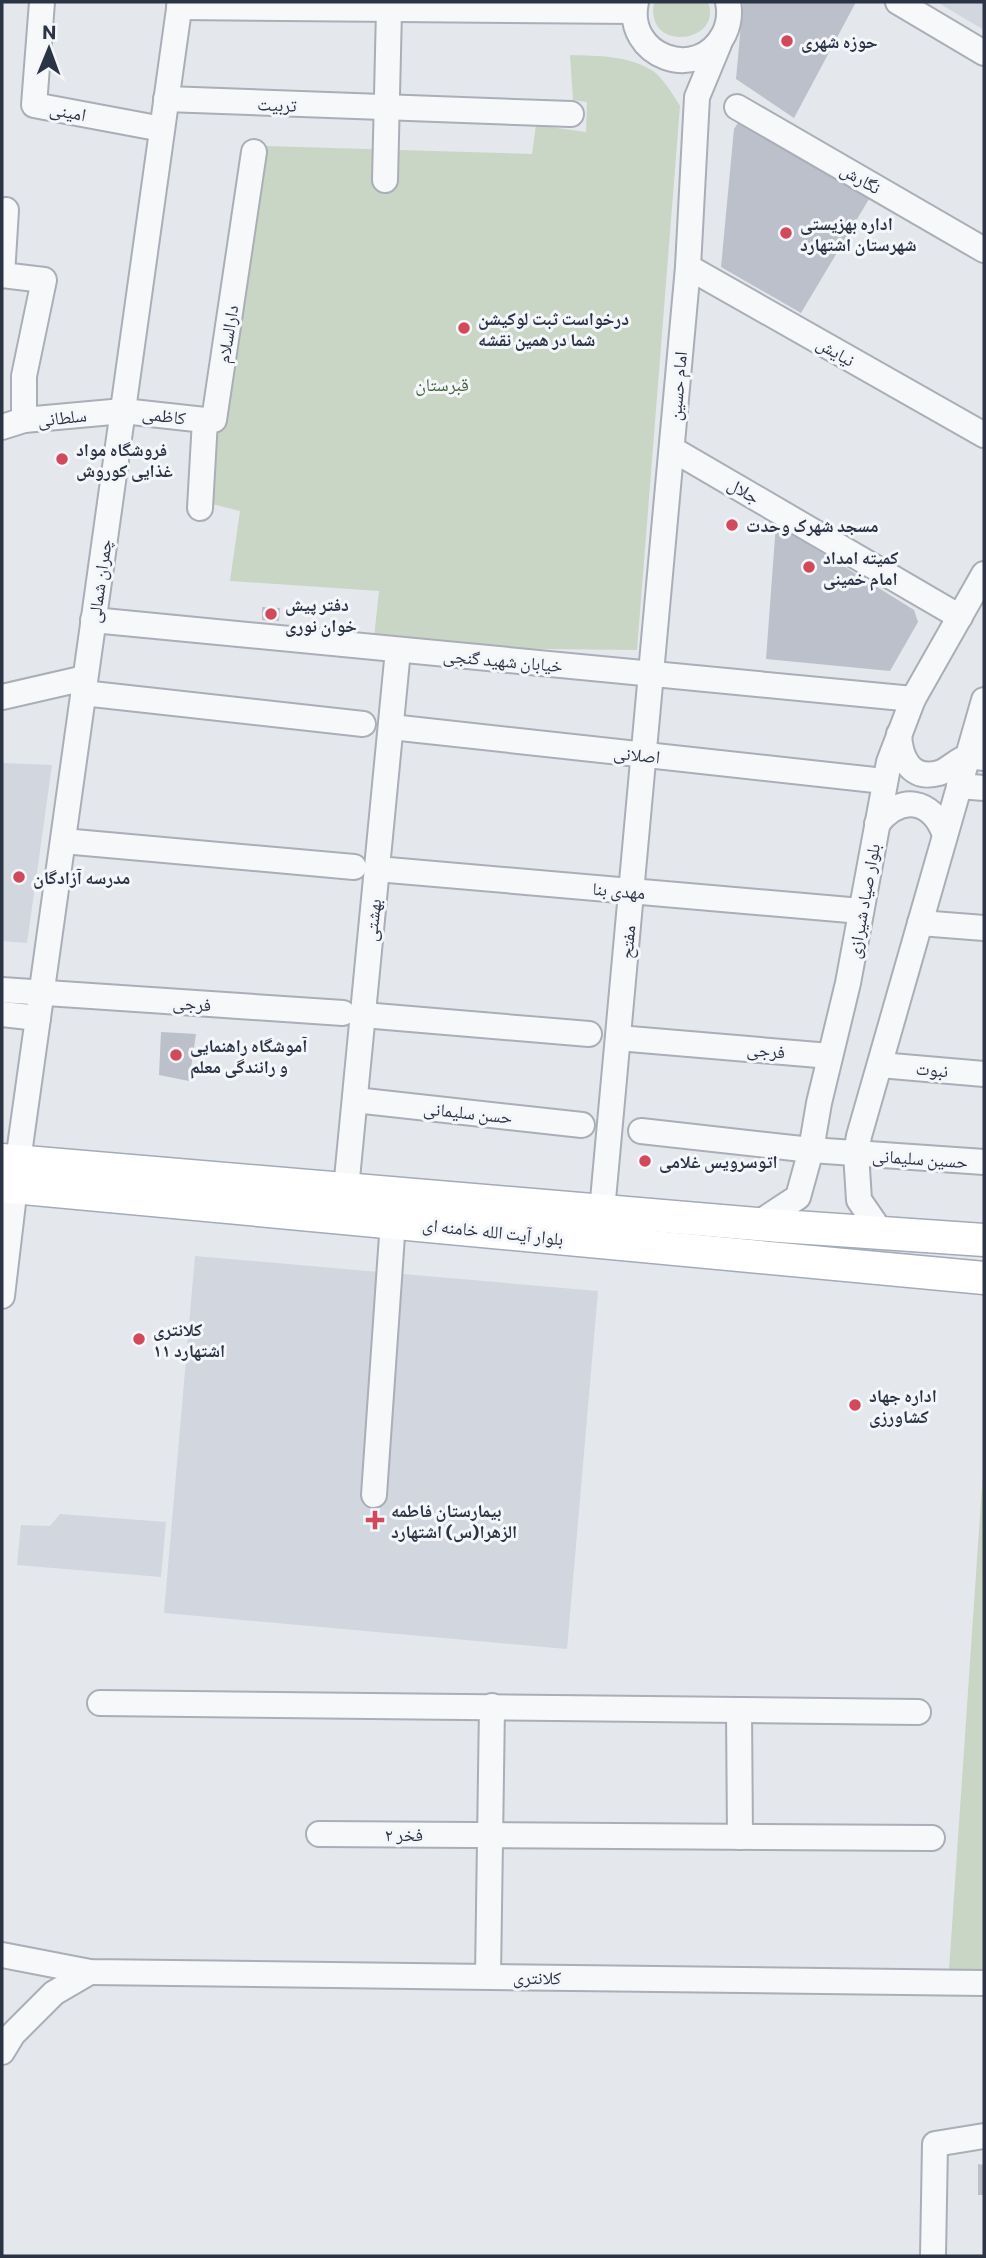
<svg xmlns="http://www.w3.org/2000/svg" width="986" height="2258" viewBox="0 0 986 2258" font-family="Commissioner,'Noto Naskh Arabic',sans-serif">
<rect width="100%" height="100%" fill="#e4e7ec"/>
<g fill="#d2d6de">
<polygon points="937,2 984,2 984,30"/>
<polygon points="2,763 52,765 27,943 2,941"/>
<polygon points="195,1256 598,1291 567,1649 164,1613"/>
<polygon points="60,1514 166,1522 161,1577 17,1565 21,1525 50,1526"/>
</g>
<g fill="#c9d6c5">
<path d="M 654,2 L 708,2 C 724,43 644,54 654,2 Z"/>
<path d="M 570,55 C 598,56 628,55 653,71 C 664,79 673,95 680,106 L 637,650 L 373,647 L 379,591 L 230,581 L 240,511 L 212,504 L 216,433 L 266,146 L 532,154 L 536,125 L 586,132 L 587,102 L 573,100 Z"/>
<polygon points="984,1457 984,1971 949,1970"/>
</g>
<g fill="#bbc0ca">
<polygon points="743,2 856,2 794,118 736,79"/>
<polygon points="740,120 869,199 801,313 721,267 734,129"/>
<polygon points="776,524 914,610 918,622 890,671 766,659"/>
<polygon points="262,607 280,608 279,621 262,620"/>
<polygon points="161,1032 196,1034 189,1081 159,1075"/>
<polygon points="978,2164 984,2165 984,2195 978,2195"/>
</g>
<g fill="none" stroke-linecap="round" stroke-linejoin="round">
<g stroke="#a9aeb7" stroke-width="28">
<g id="minor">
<polyline points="42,2 34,105 162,129"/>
<path d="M 636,2 C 624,56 698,84 724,34 C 729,24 730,12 728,2"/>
<polyline points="898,2 984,53"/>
<polyline points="179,7 634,11"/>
<polyline points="166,99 571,114"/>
<polyline points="737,107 984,250"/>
<polyline points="385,180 389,10"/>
<polyline points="6,210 2,275 44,280 24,376 24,420"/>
<polyline points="688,267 984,435"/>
<polyline points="2,427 24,420 123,411 205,420"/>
<polyline points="672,449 960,617"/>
<polyline points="200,508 205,420 214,420 254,152"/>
<polyline points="93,620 913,699"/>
<polyline points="83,693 363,724"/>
<polyline points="2,697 85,678"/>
<polyline points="391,727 884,781"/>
<path d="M 899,734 C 900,757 910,781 939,773 C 949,770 958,759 968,757 C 972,756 980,758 984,758"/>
<polyline points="959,786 984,788"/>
<path d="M 877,824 C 901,794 932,799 945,835"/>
<polyline points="63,841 354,867"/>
<polyline points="377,869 861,911"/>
<polyline points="920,923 984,928"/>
<polyline points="2,990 343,1013"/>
<polyline points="2,1014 38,1018"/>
<polyline points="363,1015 589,1034"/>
<polyline points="618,1038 830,1056"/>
<polyline points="880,1065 984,1074"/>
<polyline points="355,1100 582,1125"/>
<polyline points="641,1131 811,1150 984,1162"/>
<polyline points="346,1189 398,650"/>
<polyline points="602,1211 688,267 697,97 719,44"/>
<polyline points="757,1224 798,1197 811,1150 819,1103 848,983 889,762 913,699 984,574"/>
<polyline points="881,1232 859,1200 856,1153 859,1136 984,700"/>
<polyline points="2,1296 18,1161 180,2"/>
<polyline points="374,1495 393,1221"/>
<polyline points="100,1703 918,1712"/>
<polyline points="739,1710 740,1837"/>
<polyline points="319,1834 932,1838"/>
<polyline points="2,1955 90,1972 984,1983"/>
<polyline points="488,1976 492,1706"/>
<polyline points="2,2052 13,2034 54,1993 90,1972"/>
<polyline points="933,2256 935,2144 984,2136"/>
</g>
</g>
<g stroke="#a3abb8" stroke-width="35">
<g id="major">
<polyline points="2,1160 780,1226 984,1240"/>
<polyline points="2,1186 984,1278"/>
</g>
</g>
<use href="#minor" stroke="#f7f8fa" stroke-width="24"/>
<use href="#major" stroke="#fff" stroke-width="32"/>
</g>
<g fill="#d1495b" stroke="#f4f6f9" stroke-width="2.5">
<circle cx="787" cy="41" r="7"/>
<circle cx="786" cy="233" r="7"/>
<circle cx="464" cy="328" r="7"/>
<circle cx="62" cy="459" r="7"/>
<circle cx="732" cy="525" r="7"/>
<circle cx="809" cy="567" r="7"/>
<circle cx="271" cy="614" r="7"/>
<circle cx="19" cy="877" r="7"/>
<circle cx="176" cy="1055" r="7"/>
<circle cx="645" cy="1161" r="7"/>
<circle cx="139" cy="1339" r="7"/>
<circle cx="855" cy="1405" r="7"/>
<path d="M371.5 1509.5h7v7h7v7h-7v7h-7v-7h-7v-7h7z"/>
</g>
<g text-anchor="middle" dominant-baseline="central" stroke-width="6" stroke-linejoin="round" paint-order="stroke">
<g font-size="18" font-weight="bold" fill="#2b3445" stroke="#f4f6f9" text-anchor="start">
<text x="801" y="41">حوزه شهری</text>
<text x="800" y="223">اداره بهزیستی<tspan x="800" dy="21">شهرستان اشتهارد</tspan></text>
<text x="478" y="318">درخواست ثبت لوکیشن<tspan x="478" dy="21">شما در همین نقشه</tspan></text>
<text x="76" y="449">فروشگاه مواد<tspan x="76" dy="21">غذایی کوروش</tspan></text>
<text x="746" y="525">مسجد شهرک وحدت</text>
<text x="823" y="557">کمیته امداد<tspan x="823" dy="21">امام خمینی</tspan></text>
<text x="285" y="604">دفتر پیش<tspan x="285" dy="21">خوان نوری</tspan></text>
<text x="33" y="877">مدرسه آزادگان</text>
<text x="190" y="1045">آموشگاه راهنمایی<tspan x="190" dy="21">و رانندگی معلم</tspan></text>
<text x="659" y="1161">اتوسرویس غلامی</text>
<text x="153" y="1329">کلانتری<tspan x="153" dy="21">۱۱ اشتهارد</tspan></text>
<text x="869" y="1395">اداره جهاد<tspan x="869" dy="21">کشاورزی</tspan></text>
<text x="391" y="1510">بیمارستان فاطمه<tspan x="391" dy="21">الزهرا(س) اشتهارد</tspan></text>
</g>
<g font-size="18" fill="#2b3445" stroke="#f4f6f9">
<text transform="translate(277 104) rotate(2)">تربیت</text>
<text transform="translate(68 111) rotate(11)">امینی</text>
<text transform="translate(861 178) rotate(30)">نگارش</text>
<text transform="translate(227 334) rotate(-81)">دارالسلام</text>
<text transform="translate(836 351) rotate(30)">نیایش</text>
<text transform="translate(677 386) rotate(-85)">امام حسین</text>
<text transform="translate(164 415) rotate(7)">کاظمی</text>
<text transform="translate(62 417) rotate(-6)">سلطانی</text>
<text transform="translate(744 490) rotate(30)">جلال</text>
<text transform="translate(99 581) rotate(-82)">چمران شمالی</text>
<text transform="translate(503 660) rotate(5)">خیابان شهید گنجی</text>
<text transform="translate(637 754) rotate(6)">اصلانی</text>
<text transform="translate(619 890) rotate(5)">مهدی بنا</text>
<text transform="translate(863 901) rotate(-80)">بلوار صیاد شیرازی</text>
<text transform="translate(372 920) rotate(-84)">بهشتی</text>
<text transform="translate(627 942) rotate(-85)">مفتح</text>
<text transform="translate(192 1003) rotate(4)">فرجی</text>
<text transform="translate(766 1050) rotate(5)">فرجی</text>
<text transform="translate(932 1069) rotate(5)">نبوت</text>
<text transform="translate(468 1112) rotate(6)">حسن سلیمانی</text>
<text transform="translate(920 1158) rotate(4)">حسین سلیمانی</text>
<text transform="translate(493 1231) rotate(6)">بلوار آیت الله خامنه ای</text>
<text x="404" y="1834">فخر ۲</text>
<text transform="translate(537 1977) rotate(1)">کلانتری</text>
</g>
<g font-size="18" fill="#3f6138" stroke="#f4f6f9">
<text x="442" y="384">قبرستان</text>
</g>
</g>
<rect width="986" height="2258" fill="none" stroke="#2b3445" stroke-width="7"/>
<g transform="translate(49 49) rotate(1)" stroke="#f4f6f9" stroke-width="5" paint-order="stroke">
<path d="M0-5L12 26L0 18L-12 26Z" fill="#2b3445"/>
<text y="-10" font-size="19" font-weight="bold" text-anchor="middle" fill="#2b3445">N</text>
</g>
</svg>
